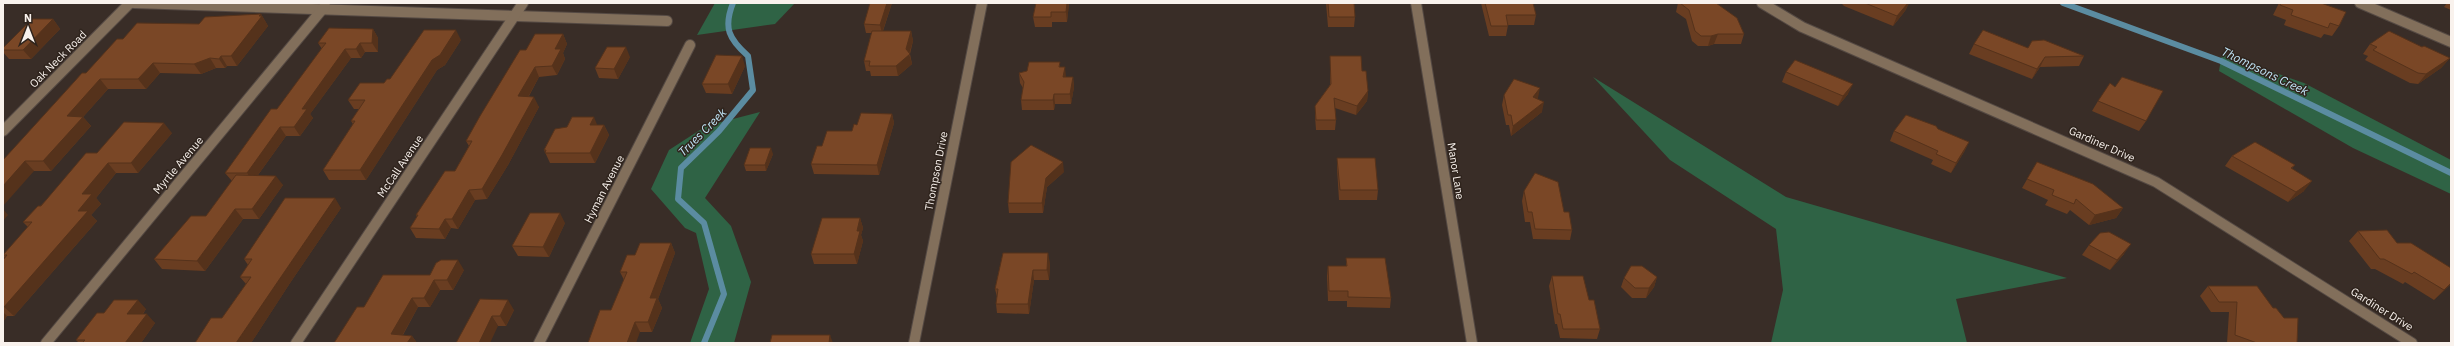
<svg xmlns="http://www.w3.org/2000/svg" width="2454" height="346" viewBox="0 0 2454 346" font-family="'IBM Plex Sans',sans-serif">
<rect width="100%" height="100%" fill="#392d27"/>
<g fill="#2f6345">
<polygon points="715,3 795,3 775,24 697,35"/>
<polygon points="2222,54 2304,83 2451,160 2451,194 2353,148 2219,71"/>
<polygon points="1593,77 1786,197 2067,278 1956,299 1967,343 1771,343 1783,290 1776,229 1670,160"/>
<polygon points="760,112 705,198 731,226 751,282 734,343 690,343 709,289 696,233 685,228 651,189 669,150 706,126"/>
</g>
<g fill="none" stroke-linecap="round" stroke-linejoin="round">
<g stroke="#5b8ca1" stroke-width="6">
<polyline points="2063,3 2221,61 2451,173"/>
<path d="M 704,343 L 724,294 L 704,223 L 678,199 L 681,168 L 719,131 L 753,90 L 748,56 C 729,39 723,28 733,3"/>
</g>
<g stroke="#544943" stroke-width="12">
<g id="minor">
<polyline points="134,3 667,21"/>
<polyline points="1416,3 1472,343"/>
<polyline points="1762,3 1802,27 2156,182 2412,343"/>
<polyline points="2360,3 2451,42"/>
<polyline points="3,131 130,3"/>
<polyline points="46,343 325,6"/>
<polyline points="296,343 523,3"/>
<polyline points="539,343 690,45"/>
<polyline points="914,343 982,3"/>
</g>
</g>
<use href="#minor" stroke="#826f5b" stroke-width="10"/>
</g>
<g fill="#693d21">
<polygon points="892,3 883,31 911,31 913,41 910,54 912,64 898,76 871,76 870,71 866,71 864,61 872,33 866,33 864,24"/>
<polygon points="1036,3 1069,3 1067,22 1052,22 1052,27 1035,27 1033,17"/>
<polygon points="1326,3 1354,3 1355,17 1354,27 1328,27"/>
<polygon points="1481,3 1533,3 1536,15 1534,25 1508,25 1506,36 1489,36"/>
<polygon points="1678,3 1716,3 1744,34 1741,44 1714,44 1708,46 1698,46 1692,41 1686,19 1676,12"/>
<polygon points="1841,3 1909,3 1905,11 1893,26 1844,6"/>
<polygon points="2279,3 2321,3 2339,26 2332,36 2324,34 2321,38 2284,25 2286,20 2273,15"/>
<polygon points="2447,3 2451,3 2451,10 2444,7"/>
<polygon points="261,14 268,26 237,66 227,66 225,68 216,68 201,74 160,73 146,89 108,89 83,117 91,126 51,171 34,171 3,160 86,73 123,39 199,24"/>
<polygon points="53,19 60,29 31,59 9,59 3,52 3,48"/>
<polygon points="373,29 378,38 378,52 365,52 361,58 351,58 310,114 313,118 300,136 286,136 258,175 283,185 259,219 243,219 205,271 162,269 154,259 206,216 232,181 225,173 277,109 322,49 318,43"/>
<polygon points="563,34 567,44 563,53 565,59 557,75 539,77 529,96 539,107 508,165 487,199 475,200 458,229 451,228 445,239 416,238 410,228 417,217 416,215 455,171 469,146 466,141 526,50"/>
<polygon points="461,40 445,65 437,70 366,180 329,180 323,170 353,124 351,121 359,109 354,109 348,100 384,83"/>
<polygon points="1974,44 2028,48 2084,56 2079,66 2040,67 2032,79 1969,54"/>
<polygon points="2370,44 2450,58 2441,68 2418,84 2410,83 2365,60 2368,56 2363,54"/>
<polygon points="1330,56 1362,71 1368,91 1367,101 1356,115 1335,108 1336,120 1335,130 1316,130 1315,116 1315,106 1330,85"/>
<polygon points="630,57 618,79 599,78 595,68"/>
<polygon points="1060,62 1060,67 1066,77 1073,77 1074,87 1071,104 1055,104 1054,110 1022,110 1021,100 1023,88 1020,83 1019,73"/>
<polygon points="745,66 732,94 706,93 702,84"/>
<polygon points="1786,72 1848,94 1838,106 1782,82"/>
<polygon points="1504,95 1538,98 1537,99 1542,112 1511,136 1509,125 1506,125 1502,105"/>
<polygon points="2098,101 2146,121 2139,131 2092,111"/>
<polygon points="892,114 894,123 879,175 814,174 811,164 822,146 852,131 857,125"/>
<polygon points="597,125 604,125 609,135 595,163 550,163 544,150"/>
<polygon points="1938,129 1969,142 1964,152 1951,173 1931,164 1933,160 1890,141 1894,131"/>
<polygon points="172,133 138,173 116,173 96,198 101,204 91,215 97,221 14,316 7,316 3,322 3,260 5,258 3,255 28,227 23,222 97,153"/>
<polygon points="773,154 766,171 746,171 744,165"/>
<polygon points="2232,156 2295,165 2292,168 2304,191 2288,202 2225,166"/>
<polygon points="1337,158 1378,190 1377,200 1339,200 1337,168"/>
<polygon points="2037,162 2123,208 2116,218 2089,225 2070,210 2067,214 2045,205 2048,200 2022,188"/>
<polygon points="1064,172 1047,187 1043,213 1009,213 1008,203"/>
<polygon points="1524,191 1564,212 1572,230 1570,240 1533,239 1530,222 1525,222 1522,201"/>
<polygon points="341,208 290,283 251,343 195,343 222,318 246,284 240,277 248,265 244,259"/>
<polygon points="860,218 863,228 861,235 863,241 857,264 814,264 811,254"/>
<polygon points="565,223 549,257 518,256 512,246"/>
<polygon points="2358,231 2397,243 2451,284 2434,300 2405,282 2403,284 2375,269 2371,269 2349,241"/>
<polygon points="671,243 675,253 658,299 662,308 652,332 640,332 611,310 624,280 620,272 635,255"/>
<polygon points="2089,245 2124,254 2110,270 2082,255"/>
<polygon points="1003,253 1050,263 1049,280 1034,280 1029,314 997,313 996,304 997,297 995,289"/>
<polygon points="1346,258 1391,298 1390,308 1347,307 1347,301 1328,301 1327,276 1328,266 1346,266"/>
<polygon points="464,270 453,290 440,290 430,307 418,307 403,335 412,336 417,343 334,343 364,307 430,275"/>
<polygon points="1552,276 1589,300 1600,329 1597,339 1560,338 1557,324 1555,324 1549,286"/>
<polygon points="1657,277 1654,287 1646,298 1632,298 1621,287 1624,278"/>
<polygon points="2208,286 2273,308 2297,343 2227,343 2229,312 2211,312 2200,296"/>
<polygon points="480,299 514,310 506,326 498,326"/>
<polygon points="146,309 143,314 155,323 141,343 79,343 76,340 104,313"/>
</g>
<g fill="#55321b">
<polygon points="887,3 892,3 882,33 880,25"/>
<polygon points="1067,3 1069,3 1067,22 1066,12"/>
<polygon points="1908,3 1909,3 1905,11 1893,26 1897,16"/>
<polygon points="261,14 268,26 237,66 231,56"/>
<polygon points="53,19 60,29 31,59 23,50"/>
<polygon points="373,29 378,38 378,52 372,43"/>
<polygon points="456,30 461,40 445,65 437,70 366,180 360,170 432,60"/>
<polygon points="911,31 913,41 909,54 912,64 898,76 896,66 906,49"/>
<polygon points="563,34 567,44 563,53 565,59 557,75 552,66 555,49"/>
<polygon points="1718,34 1714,44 1708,46 1711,36"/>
<polygon points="360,43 365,52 361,58 356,49"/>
<polygon points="626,47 630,57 618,79 614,69"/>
<polygon points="345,49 351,58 310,114 313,118 300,136 294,127 302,109"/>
<polygon points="221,56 227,66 225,68 219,59"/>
<polygon points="742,56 745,66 732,94 728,84"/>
<polygon points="2045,57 2040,67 2032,79 2037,69"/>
<polygon points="210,58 216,68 201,74 194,64"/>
<polygon points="2450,58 2441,68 2418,84 2426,74"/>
<polygon points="153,63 160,73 146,89 138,79"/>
<polygon points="535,67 539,77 523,106 518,96"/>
<polygon points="1065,67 1066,77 1063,77"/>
<polygon points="1073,77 1074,87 1071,104 1070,94"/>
<polygon points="100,79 108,89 83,117 91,126 51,171 43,161 67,116"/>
<polygon points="1853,84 1848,94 1838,106 1843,96"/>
<polygon points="1540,88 1538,98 1531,107 1533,97"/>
<polygon points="1368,91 1367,101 1356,115 1357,106"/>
<polygon points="1054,94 1055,104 1054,110 1053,100"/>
<polygon points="534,97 539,107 508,165 487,199 482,189"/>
<polygon points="1544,102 1542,112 1511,136 1513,126"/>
<polygon points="892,114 894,123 879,175 877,165"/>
<polygon points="594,117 598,127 590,125"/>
<polygon points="164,123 172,133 138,173 131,163"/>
<polygon points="604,125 609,135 595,163 590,153"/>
<polygon points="280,127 286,136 253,182 247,173"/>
<polygon points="1969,142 1964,152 1951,173 1956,163"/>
<polygon points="771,148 773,154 766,171 765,165"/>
<polygon points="25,161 34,171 3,206 3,186"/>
<polygon points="1063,162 1064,172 1047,187 1043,213 1042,203 1046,178"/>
<polygon points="108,163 116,173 96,198 101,204 91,215 97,221 14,316 4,307 82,194"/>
<polygon points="276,176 283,185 259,219 252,209"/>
<polygon points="2312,181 2304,191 2288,202 2296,192"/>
<polygon points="469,190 475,200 458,229 452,219"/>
<polygon points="335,198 341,208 290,283 251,343 236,343 283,274"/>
<polygon points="2123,208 2116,218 2089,225 2095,215"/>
<polygon points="3,209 8,215 3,221"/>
<polygon points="235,209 243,219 205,271 197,261"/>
<polygon points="560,213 565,223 549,257 543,247"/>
<polygon points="860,218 863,228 861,235 863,241 857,264 854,254 857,231"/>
<polygon points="445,219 451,228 445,239 439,229"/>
<polygon points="671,243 675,253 658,299 662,308 652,332 648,322 650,298"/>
<polygon points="2131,244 2124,254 2110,270 2117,260"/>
<polygon points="1048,253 1050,263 1049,280 1047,270"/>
<polygon points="458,260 464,270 453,290 447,280"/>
<polygon points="1033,270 1034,280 1029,314 1028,304"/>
<polygon points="1657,277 1654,287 1646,298 1649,288"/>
<polygon points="434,280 440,290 430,307 424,298"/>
<polygon points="2451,283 2451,284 2434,300"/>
<polygon points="412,298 418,307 398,343 391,334"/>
<polygon points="138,300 146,309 136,323 127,314"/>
<polygon points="508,300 514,310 506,326 500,316"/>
<polygon points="3,312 7,316 3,322"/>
<polygon points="147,314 155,323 141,343 125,343"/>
<polygon points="492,316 498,326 490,343 479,343"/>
<polygon points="635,322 640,332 636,343 627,343"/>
<polygon points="830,335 833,343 829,343"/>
<polygon points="412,336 417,343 407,343"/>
</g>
<g fill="#7a4726" stroke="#55321b">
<polygon points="870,3 887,3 880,25 864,24"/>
<polygon points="1036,3 1067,3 1066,12 1051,12 1051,17 1033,17"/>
<polygon points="1328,3 1354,3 1355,17 1329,17"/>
<polygon points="1485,3 1533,3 1536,15 1506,15 1508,26 1491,26"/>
<polygon points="1680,3 1716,3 1737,18 1744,34 1718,34 1711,36 1701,36 1695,31 1689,10"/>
<polygon points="1865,3 1908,3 1897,16"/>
<polygon points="2281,3 2321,3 2346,12 2339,26 2330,23 2328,28 2291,15 2293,10 2280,5"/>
<polygon points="261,14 259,16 262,16 231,56 221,56 219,59 210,58 194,64 153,63 138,79 100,79 67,116 83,117 43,161 25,161 3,186 3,160 74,82 82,73 86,73 117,39 123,39 137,23 199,24 205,17"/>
<polygon points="32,19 53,19 23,50 3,50 3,48"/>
<polygon points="329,28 373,29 372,43 360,43 356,49 345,49 302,109 307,109 294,127 280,127 247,173 225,173 271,109 277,109 322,48 326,43 318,43"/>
<polygon points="424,30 456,30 440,55 432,60 360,170 323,170 355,121 351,121 365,100 348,100 360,83 384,83 387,79 390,79"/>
<polygon points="1983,30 2028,48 2032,41 2044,40 2084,56 2045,57 2037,69 1974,44"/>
<polygon points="872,31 911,31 906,49 910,54 896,66 869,66 870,61 864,61"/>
<polygon points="2389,31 2422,47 2424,46 2450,58 2426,74 2418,73 2373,50 2377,47 2370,44"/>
<polygon points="535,34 563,34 555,49 561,49 552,66 535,67 518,96 534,97 502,155 482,189 469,190 452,219 445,219 439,229 410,228 418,215 416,215 445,171 455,171 472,141 466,141 480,116 520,50 526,50"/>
<polygon points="607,47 626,47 614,69 595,68"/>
<polygon points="716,55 742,56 728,84 702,84"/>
<polygon points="1330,56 1361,56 1362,71 1366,71 1368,91 1357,106 1334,98 1336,120 1316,120 1315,106 1331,84"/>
<polygon points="1795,60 1853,84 1843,96 1786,72"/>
<polygon points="1029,62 1060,62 1059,67 1065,67 1063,77 1073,77 1070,94 1054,94 1053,100 1021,100 1024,82 1019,73 1027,71"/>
<polygon points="2122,77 2163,91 2146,121 2098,101 2110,83 2115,87"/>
<polygon points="1514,79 1540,88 1533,97 1544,102 1513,126 1511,115 1508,115 1504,95"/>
<polygon points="861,113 892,114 877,165 811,164 817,146 822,146 827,131 852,131 854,124 857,125"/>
<polygon points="1906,115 1936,126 1938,129 1969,142 1956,163 1936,154 1938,151 1894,131"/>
<polygon points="572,117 594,117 590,125 604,125 590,153 545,153 546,150 544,150 555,129 567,127"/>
<polygon points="124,122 164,123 131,163 108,163 82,194 92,194 78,211 88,211 4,307 3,307 3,260 7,255 3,255 32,222 23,222 38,206 41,206 86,153 97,153"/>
<polygon points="2255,142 2295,165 2291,168 2312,181 2296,192 2232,156"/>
<polygon points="1031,145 1063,162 1046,178 1042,203 1008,203 1011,162"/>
<polygon points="750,148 771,148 765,165 744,165"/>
<polygon points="1337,158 1375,158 1378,190 1340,190"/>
<polygon points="2037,162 2093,184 2123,208 2095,215 2076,199 2074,204 2052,195 2054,190 2027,179"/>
<polygon points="1535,173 1558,182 1564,212 1569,212 1572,230 1535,229 1532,212 1528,212 1524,191"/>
<polygon points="236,175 276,176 252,209 235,209 197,261 154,259 191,216 206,216"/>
<polygon points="285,198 335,198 283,274 236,343 195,343 211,318 222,318 251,277 240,277 252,259 244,259"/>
<polygon points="530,213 560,213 543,247 512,246"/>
<polygon points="822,218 860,218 857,231 860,231 854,254 811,254"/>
<polygon points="2387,230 2397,243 2411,243 2451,268 2451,283 2444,290 2414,272 2412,274 2384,259 2380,259 2358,231"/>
<polygon points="2109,232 2131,244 2117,260 2089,245 2100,233"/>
<polygon points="640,243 671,243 650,298 657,298 648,322 635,322 627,343 588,343 600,310 611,310 627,272 620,272 627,255 635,255"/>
<polygon points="1003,253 1048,253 1047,270 1033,270 1028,304 996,304 998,289 995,289"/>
<polygon points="1346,258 1385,258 1391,298 1348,297 1348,291 1329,291 1328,266 1347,266"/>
<polygon points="441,260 458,260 447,280 434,280 424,298 412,298 391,334 412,336 407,343 334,343 357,307 364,307 383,275 430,275 436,263"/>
<polygon points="1631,266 1642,266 1657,277 1649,288 1635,288 1624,278"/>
<polygon points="1552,276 1583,276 1589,300 1594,300 1600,329 1563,329 1560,314 1558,314"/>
<polygon points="2208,286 2257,286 2273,308 2276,308 2284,318 2298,318 2297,343 2257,343 2235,335 2237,302 2219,302"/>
<polygon points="480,299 508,300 500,316 492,316 479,343 456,343"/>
<polygon points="114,300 138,300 127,314 147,314 125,343 82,343 85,340 76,340 97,313 104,313"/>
<polygon points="772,335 830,335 829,343 770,343"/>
</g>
<g text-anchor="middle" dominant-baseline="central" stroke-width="3" stroke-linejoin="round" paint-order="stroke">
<g font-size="11" fill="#f9f2ed" stroke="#2f241d">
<text transform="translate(58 59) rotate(-45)">Oak Neck Road</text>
<text transform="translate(2102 144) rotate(24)">Gardiner Drive</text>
<text transform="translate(178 165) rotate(-50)">Myrtle Avenue</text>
<text transform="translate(400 166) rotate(-56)">McCall Avenue</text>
<text transform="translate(936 171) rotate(-79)">Thompson Drive</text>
<text transform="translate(1456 171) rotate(81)">Manor Lane</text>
<text transform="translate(604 189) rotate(-63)">Hyman Avenue</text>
<text transform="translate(2382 309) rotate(32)">Gardiner Drive</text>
</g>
<g font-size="12" font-style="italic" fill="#c2e7fa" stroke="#2f241d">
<text transform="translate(2265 71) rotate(26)">Thompsons Creek</text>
<text transform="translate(702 132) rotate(-45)">Trues Creek</text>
</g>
</g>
<rect width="2454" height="346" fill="none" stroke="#f9f2ed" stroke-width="8"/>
<g transform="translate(28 28)" stroke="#2f241d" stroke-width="3" paint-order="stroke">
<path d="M0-3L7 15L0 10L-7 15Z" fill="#f9f2ed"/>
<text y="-6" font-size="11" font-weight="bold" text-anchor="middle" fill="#f9f2ed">N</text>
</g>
</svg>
